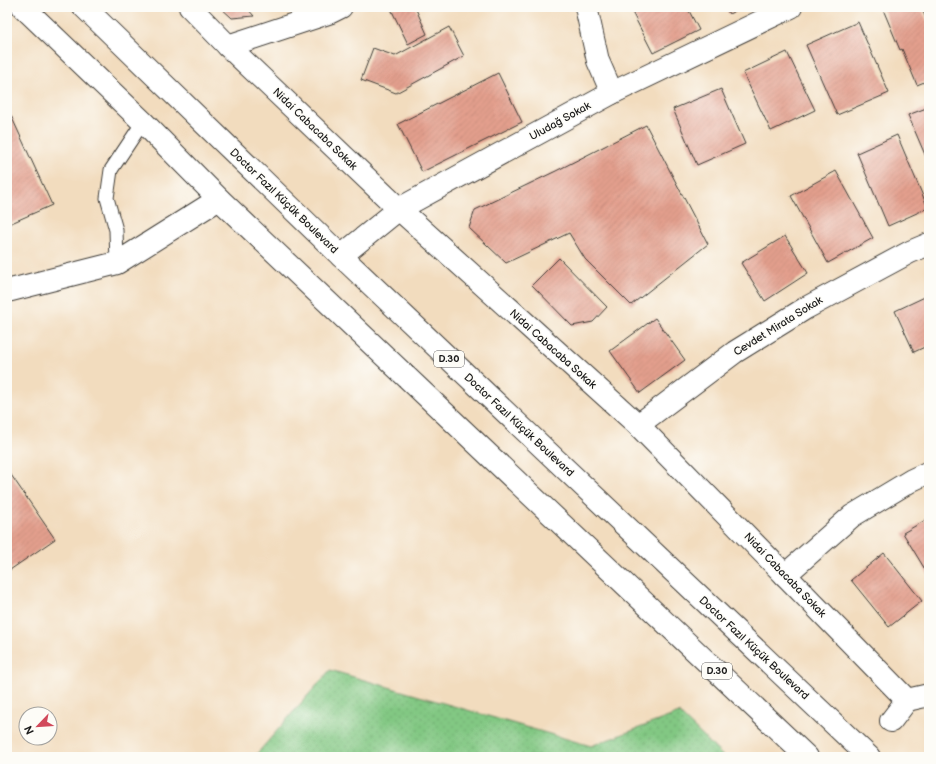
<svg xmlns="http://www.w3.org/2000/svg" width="936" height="764" viewBox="0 0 936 764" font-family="'Balsamiq Sans',sans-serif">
<defs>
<pattern id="grass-dots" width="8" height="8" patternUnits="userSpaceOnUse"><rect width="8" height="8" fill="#82c883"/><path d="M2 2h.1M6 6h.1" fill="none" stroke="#70ab71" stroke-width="1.8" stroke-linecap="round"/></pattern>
<pattern id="building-hatch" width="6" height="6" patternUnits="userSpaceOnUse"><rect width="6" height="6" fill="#e39f8d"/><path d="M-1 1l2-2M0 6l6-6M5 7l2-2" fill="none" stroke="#c28879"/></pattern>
</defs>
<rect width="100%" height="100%" fill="#fdfcf7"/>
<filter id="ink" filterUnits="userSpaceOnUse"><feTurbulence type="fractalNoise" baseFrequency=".025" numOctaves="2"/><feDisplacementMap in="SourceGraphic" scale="8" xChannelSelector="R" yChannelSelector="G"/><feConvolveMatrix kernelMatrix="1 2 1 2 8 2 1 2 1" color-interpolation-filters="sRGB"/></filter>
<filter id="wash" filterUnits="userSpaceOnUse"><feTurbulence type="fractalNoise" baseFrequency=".012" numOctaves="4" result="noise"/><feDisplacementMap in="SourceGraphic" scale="16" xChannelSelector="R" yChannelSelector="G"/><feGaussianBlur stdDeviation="0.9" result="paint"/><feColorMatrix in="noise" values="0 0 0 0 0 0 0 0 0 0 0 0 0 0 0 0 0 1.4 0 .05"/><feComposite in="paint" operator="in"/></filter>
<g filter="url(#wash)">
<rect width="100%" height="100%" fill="#f2dcbe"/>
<polygon fill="url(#grass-dots)" stroke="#4f7250" points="330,670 591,746 679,713 724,757 254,757"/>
<g id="blocks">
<g fill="url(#building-hatch)">
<polygon points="220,7 246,7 254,16 232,18"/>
<polygon points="395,7 415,7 427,34 408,44 391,9"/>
<polygon points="643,7 687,7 699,30 653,53 632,12"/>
<polygon points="725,7 743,7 729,14"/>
<polygon points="882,7 921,7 929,25 929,80 917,85 902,49 900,50"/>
<polygon points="858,22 889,93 837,115 806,45"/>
<polygon points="449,27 464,56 396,93 361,80 373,48 395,56"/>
<polygon points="787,52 815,110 771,131 743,73"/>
<polygon points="498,73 522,122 422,172 398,124"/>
<polygon points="721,89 745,144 697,165 673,109"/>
<polygon points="7,107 52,205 7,225"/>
<polygon points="929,107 929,164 908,115"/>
<polygon points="646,125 708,244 631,305 585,259 569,233 506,263 469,228 475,210 556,171"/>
<polygon points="897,135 928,208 888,226 857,153"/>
<polygon points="836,171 873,238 828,263 791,196"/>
<polygon points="785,236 808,273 765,301 741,263"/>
<polygon points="559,258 607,307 593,322 572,326 532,285"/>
<polygon points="929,295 929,345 914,352 895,311"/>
<polygon points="655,318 685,360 640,393 610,351"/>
<polygon points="7,469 55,539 7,572"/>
<polygon points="929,518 929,576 903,533"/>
<polygon points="884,553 922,601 889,627 851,580"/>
</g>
</g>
</g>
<g filter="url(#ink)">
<use href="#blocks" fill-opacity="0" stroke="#3c3934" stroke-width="1"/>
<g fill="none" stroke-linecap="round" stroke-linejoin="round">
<g stroke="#3c3934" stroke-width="15">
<polyline id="lane" points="117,263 116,230 107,198 111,170 143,122"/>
</g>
<g stroke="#3c3934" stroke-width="24">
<g id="street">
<polyline points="190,7 228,46 399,209 638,425 785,575 907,700"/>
<polyline points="586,7 598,61 612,93"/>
<polyline points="228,46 331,12 341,7"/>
<polyline points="341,256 399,209 612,93 791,7"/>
<polyline points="7,291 117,263 219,199"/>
<polyline points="638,425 735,352 806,308 910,252 929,244"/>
<polyline points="785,575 852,516 912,480 929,472"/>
<polyline points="907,700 929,695"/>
<polyline points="891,721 907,700"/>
</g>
</g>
<g stroke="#3c3934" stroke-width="24">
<g id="highway">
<polyline points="23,7 143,122 219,199 807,757"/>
<polyline points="84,7 341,256 869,757"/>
</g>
</g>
<use href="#lane" stroke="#fff" stroke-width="13"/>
<use href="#street" stroke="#fff" stroke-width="22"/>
<use href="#highway" stroke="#fff" stroke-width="22"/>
</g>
</g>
<g text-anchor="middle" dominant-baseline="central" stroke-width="3" stroke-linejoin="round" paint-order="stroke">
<g fill="#fdfcf7" stroke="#605f5e" stroke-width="1">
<rect x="434" y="351" width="30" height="16" rx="3"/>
<rect x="702" y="663" width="30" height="16" rx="3"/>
</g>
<g font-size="10" font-weight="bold" fill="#1c1c1c">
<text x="449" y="359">D.30</text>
<text x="717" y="671">D.30</text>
</g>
<g font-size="11" fill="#1c1c1c" stroke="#fdfcf7">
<text transform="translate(560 121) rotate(-29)">Uludağ Sokak</text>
<text transform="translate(315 129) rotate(44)">Nidai Cabacaba Sokak</text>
<text transform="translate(284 201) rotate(44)">Doctor Fazıl Küçük Boulevard</text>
<text transform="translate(778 326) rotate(-32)">Cevdet Mirata Sokak</text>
<text transform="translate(553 349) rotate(42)">Nidai Cabacaba Sokak</text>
<text transform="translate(519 425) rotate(43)">Doctor Fazıl Küçük Boulevard</text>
<text transform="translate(785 575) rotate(46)">Nidai Cabacaba Sokak</text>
<text transform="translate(754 648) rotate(43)">Doctor Fazıl Küçük Boulevard</text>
</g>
</g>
<rect width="936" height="764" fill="none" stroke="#fdfcf7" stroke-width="24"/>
<g transform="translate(38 726) rotate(245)"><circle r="19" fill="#fdfcf7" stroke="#a3a29f"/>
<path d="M0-3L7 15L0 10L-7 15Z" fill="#d1495b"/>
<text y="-6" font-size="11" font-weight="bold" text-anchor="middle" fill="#1c1c1c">N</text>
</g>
</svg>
